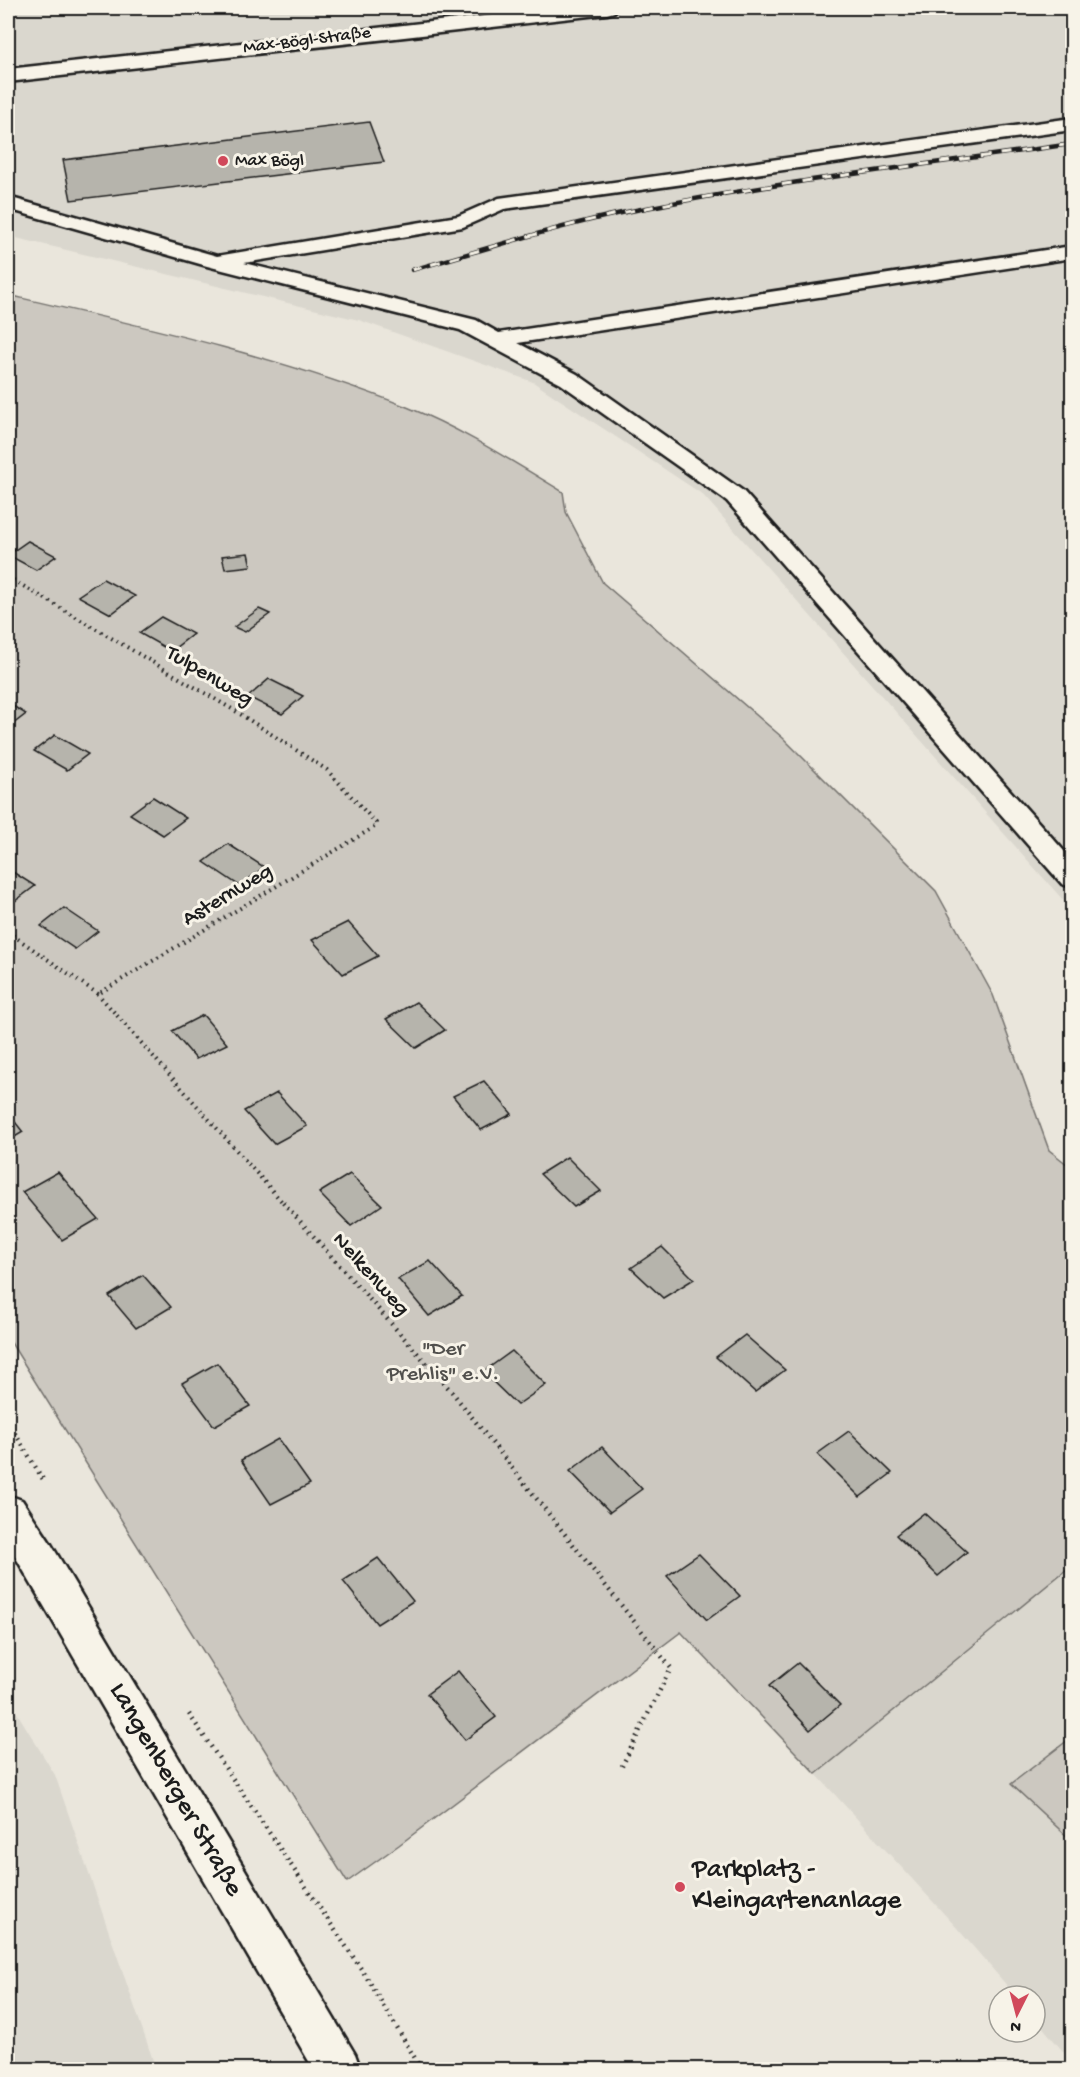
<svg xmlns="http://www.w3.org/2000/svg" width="1080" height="2077" viewBox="0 0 1080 2077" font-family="'Gochi Hand',sans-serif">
<rect width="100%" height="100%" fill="#eae6dc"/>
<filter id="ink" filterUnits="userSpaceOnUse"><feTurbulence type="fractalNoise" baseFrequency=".0167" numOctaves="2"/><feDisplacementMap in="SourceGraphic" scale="12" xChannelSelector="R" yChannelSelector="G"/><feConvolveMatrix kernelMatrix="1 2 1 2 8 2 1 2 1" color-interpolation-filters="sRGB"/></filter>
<g filter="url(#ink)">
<g fill="#dad7ce">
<polygon points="8,8 1072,8 1072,910 702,494 533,382 359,320 8,236"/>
<polygon points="1072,1565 1072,2062 1035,2018 1035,1996 1016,1996 957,1928 816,1774"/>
<polygon points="8,1698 55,1775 156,2069 8,2069"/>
</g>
<g fill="#ccc8c0" stroke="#74726e" stroke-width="1.5">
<path d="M 8,295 C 142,326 278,356 407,407 C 462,429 513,462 563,492 L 566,512 L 603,583 L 783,738 L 936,891 L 993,995 L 1049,1150 L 1072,1168 L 1072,1565 L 816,1774 L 681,1632 L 399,1845 L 347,1882 L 8,1338 Z"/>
<polygon points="1072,1737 1072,1841 1011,1784"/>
</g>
<g fill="#b6b4ac" stroke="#1c1c1c" stroke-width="1.5">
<polygon points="369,122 384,162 71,200 63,160"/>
<polygon points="28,541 56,556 36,570 8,555"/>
<polygon points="248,553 251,566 225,569 222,556"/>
<polygon points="103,579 135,596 111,614 78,596"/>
<polygon points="259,609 270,614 245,632 234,627"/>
<polygon points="161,617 193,634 171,651 139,633"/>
<polygon points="269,679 303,696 282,714 248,697"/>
<polygon points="8,703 26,714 8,728"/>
<polygon points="55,735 88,754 67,770 34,751"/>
<polygon points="153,797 186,818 163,835 130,814"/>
<polygon points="228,844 264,867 240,886 204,862"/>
<polygon points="8,869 35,886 11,904 8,902"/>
<polygon points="64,908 98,931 75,949 41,926"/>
<polygon points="348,922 378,956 343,974 312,940"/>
<polygon points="416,1002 445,1030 416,1048 386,1019"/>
<polygon points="203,1015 227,1044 196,1059 172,1031"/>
<polygon points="484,1081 512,1114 481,1130 453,1096"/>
<polygon points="277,1093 307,1126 274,1144 244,1111"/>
<polygon points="8,1113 23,1132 8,1141"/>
<polygon points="567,1157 601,1191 574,1207 540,1174"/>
<polygon points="58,1172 98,1219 62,1240 22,1192"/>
<polygon points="350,1174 382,1205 351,1226 319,1193"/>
<polygon points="662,1247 694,1279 663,1298 631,1268"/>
<polygon points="430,1261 462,1296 429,1316 398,1279"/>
<polygon points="143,1275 171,1307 136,1328 109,1296"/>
<polygon points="745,1335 785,1370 755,1392 716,1357"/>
<polygon points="512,1351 546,1385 517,1405 483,1372"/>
<polygon points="217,1363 250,1406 214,1426 182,1383"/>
<polygon points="849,1431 892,1473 860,1497 817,1454"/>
<polygon points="278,1439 310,1484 271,1504 241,1460"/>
<polygon points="602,1447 642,1489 610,1512 570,1471"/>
<polygon points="924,1513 967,1552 938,1576 896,1535"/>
<polygon points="699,1554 740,1596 707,1620 667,1576"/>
<polygon points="378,1558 413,1601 377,1624 343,1581"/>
<polygon points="798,1663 840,1705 810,1730 769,1686"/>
<polygon points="458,1671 496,1717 465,1740 427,1694"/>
</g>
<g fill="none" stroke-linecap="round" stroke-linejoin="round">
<g stroke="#1c1c1c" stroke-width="5">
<polygon id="service" points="1072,118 1072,130 504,209 463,227 244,263 476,320 499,333 1072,246 1072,258 518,343 577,374 743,491 1072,860 1072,887 1062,884 727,501 561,384 460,330 207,266 8,209 8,197 217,256 458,216 499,198"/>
</g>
<g stroke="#1c1c1c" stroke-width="5">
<polygon id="minor" points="556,8 618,8 614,12 607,14 8,82 8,69"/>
</g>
<g stroke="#1c1c1c" stroke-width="5">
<polygon id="secondary" points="8,1495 22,1500 51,1544 355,2054 361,2070 314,2070 8,1544"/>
</g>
<g stroke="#1c1c1c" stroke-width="4" stroke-dasharray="1.5 4.5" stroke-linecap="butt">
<polyline points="8,577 237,712 327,770 376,823 376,826 98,994"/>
<polyline points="8,932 98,994 284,1204"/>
</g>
<g stroke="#1c1c1c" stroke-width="4.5" stroke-dasharray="1.5 5" stroke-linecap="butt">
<polyline points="283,1202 452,1392 671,1668 621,1768"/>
<polyline points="8,1422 44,1481"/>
<polyline points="189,1714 366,1976 422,2070"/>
</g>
<use href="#service" fill="#f7f3e8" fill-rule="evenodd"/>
<use href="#minor" fill="#f7f3e8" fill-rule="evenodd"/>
<use href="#secondary" fill="#f7f3e8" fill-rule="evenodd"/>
<g stroke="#1c1c1c" stroke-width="4.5">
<path id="rail" d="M 412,270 C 486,249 560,225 636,210 C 780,181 926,165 1072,144"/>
</g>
<use href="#rail" stroke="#f7f3e8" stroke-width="3" stroke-dasharray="10" stroke-linecap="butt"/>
</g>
</g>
<g fill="#d1495b" stroke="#f7f3e8" stroke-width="2">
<circle cx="223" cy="161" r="6"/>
<circle cx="680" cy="1887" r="6"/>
</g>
<g text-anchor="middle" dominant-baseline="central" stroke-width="6" stroke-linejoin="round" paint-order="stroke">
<g font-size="18" fill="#1c1c1c" stroke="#f7f3e8">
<text transform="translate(307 41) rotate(-7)">Max-Bögl-Straße</text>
</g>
<g font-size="18" fill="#1c1c1c" stroke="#f7f3e8" text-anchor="start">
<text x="235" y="161">Max Bögl</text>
</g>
<g font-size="22" fill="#1c1c1c" stroke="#f7f3e8">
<text transform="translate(209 677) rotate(31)">Tulpenweg</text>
<text transform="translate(228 896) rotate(-31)">Asternweg</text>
<text transform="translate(370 1275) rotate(48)">Nelkenweg</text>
</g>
<g font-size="22" fill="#51504d" stroke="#f7f3e8">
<text x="443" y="1350">"Der<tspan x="443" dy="25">Prehlis" e.V.</tspan></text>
</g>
<g font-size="27" fill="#1c1c1c" stroke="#f7f3e8">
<text transform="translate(175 1790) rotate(60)">Langenberger Straße</text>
</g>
<g font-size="27" fill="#1c1c1c" stroke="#f7f3e8" text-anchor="start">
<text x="692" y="1871">Parkplatz -<tspan x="692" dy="31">Kleingartenanlage</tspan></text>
</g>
</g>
<rect width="1080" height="2077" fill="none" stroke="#f7f3e8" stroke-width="30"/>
<rect x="15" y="15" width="1050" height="2047" fill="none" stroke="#1c1c1c" stroke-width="2" filter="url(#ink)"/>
<g transform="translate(1017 2014) rotate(186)"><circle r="28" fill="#f7f3e8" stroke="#9f9d96" stroke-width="1.5"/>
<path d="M0-4.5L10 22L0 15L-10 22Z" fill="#d1495b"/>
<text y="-9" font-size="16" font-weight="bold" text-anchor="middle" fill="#1c1c1c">N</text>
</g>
</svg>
